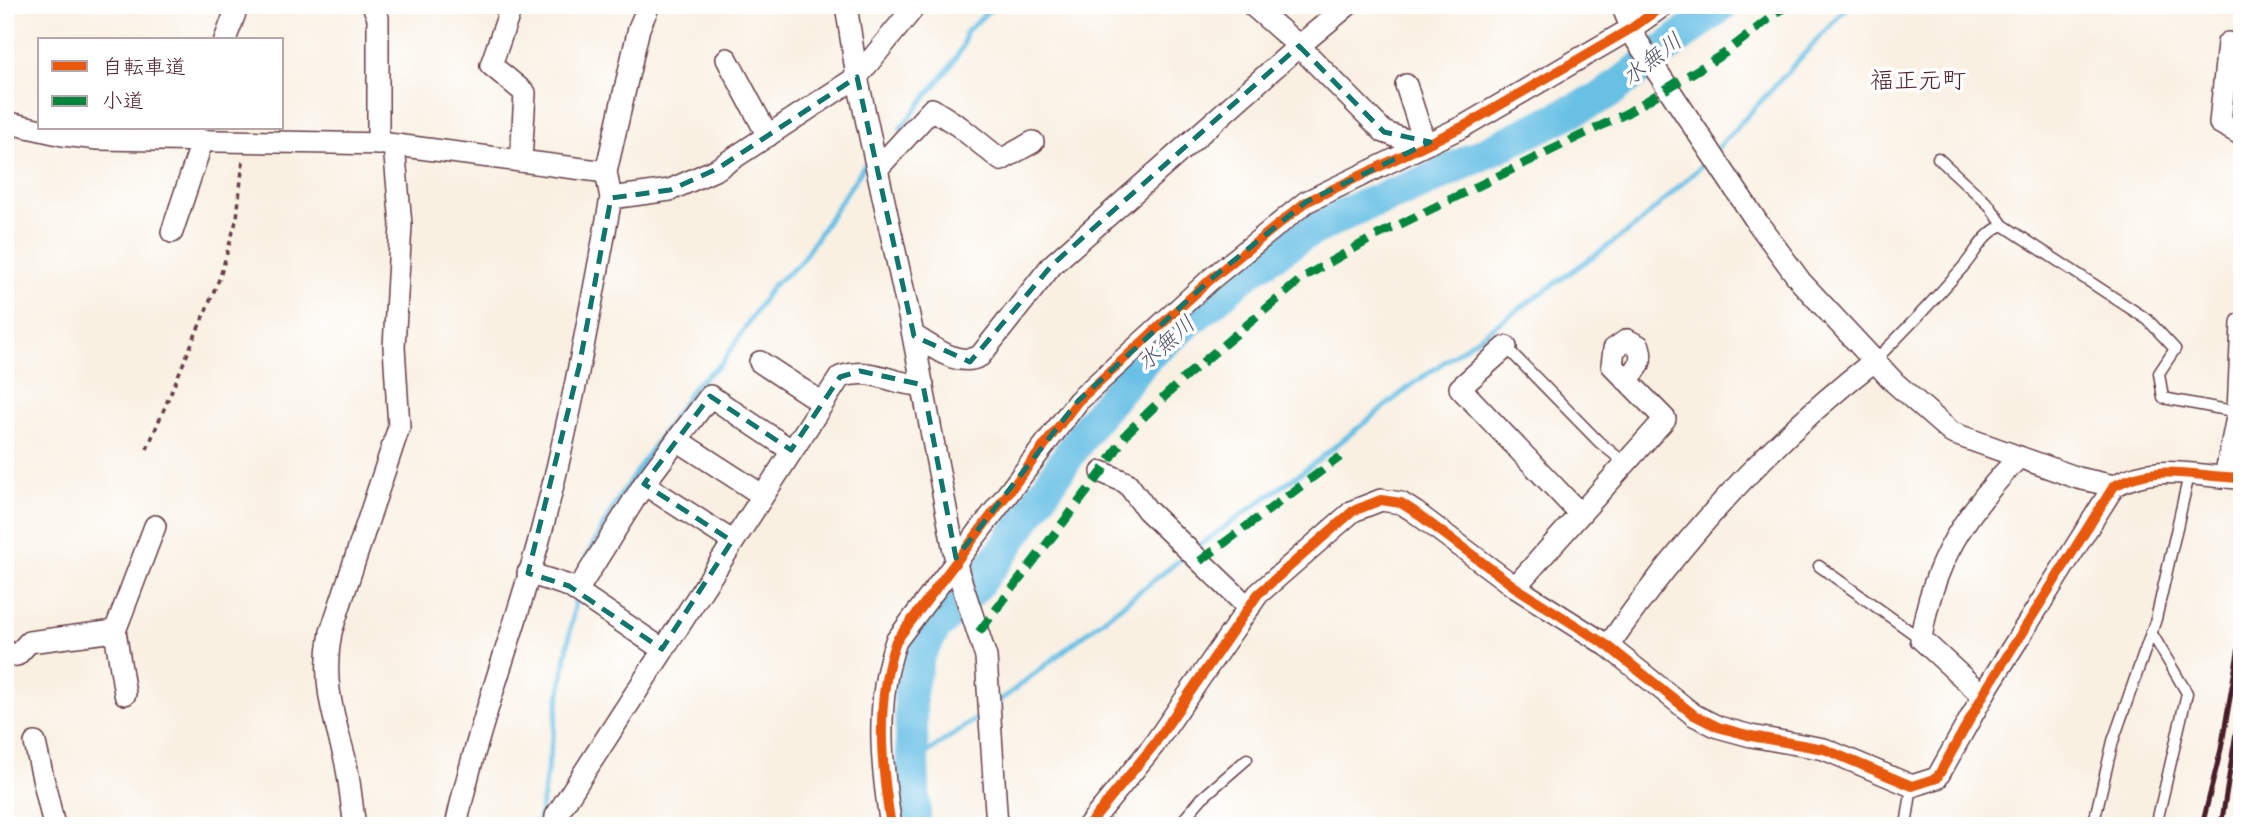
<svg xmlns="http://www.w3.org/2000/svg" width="2247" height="831" viewBox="0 0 2247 831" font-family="'Comic Neue','Klee One',sans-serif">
<rect width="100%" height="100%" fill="#fff"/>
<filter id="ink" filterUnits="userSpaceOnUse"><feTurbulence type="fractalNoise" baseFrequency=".0143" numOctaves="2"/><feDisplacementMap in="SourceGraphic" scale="14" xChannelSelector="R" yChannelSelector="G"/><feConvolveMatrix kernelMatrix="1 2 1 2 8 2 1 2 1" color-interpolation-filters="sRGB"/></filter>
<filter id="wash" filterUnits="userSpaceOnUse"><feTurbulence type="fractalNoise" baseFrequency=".00686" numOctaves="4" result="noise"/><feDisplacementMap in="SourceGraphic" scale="28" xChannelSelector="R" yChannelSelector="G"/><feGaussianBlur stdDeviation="1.57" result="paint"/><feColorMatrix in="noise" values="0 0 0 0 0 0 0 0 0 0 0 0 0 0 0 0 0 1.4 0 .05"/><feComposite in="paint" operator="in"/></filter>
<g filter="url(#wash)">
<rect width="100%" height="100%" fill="#f9f0e2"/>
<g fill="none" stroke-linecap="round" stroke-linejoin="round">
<g stroke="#68c0e5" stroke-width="5">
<polyline points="900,129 950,67 963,46 966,32 995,5"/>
<polyline points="1716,150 1849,5"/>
<polyline points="1194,549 1309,467 1413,384 1636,226 1710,158"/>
<polyline points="586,557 620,496 695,385 723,362 772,286 799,264 868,160"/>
<polyline points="997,703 1186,555"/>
<polyline points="912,763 983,714"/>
<polyline points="538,826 576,596"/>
</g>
<polyline stroke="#68c0e5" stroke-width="33" points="915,826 910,692 919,654 935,628 974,588 1004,550 1090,424 1147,356 1250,270 1301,236 1353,210 1425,182 1607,94 1722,5"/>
</g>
</g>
<g filter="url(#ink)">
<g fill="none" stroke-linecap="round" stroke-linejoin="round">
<g stroke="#643e46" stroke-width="13">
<g id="lane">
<polyline points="1938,158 1989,205 2003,225"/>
<polyline points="1506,347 1599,442 1625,463"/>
<path d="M 1873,362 C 1905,331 1934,300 1963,267 C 1977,251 1983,234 2003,225 L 2148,320 L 2175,349 L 2159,373 L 2163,398 L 2238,412"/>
<polyline points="1819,566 1921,639"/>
<polyline points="2151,632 2187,693 2156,826"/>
<polyline points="1178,826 1202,798 1247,759"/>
<polyline points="1906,826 1912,786"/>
<polyline points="2093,826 2113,741 2156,619 2189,475"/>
</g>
</g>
<g stroke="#643e46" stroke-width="24">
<g id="street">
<polyline points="373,5 378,18 378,144"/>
<polyline points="512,5 491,65 525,93 521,161"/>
<polyline points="846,5 857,77 911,325 958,572 986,657 997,826"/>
<polyline points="1348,5 1299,46 1384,132 1403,139 1428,141"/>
<polyline points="1622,5 1635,38 1757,222 1801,282 1895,383 1952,433 2078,478 2114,486"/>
<polyline points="225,40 238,5"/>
<polyline points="2228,43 2220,123 2242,135"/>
<polyline points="727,59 768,136"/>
<polyline points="1406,85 1424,141"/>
<polyline points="5,122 63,135 98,139 388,144 606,172"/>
<polyline points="878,168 932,109 960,127 1001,160 1033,142"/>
<polyline points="611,198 670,190 717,169 857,77 916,5"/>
<polyline points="172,232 200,148 192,129"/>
<path d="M 914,336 C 934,347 958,368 980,356 L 1052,265 L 1299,46 L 1252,5"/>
<polyline points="1506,347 1460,388 1580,514"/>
<polyline points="760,362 821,402"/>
<polyline points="677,440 762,495"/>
<polyline points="1102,472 1127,483 1147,510 1249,608"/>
<polyline points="2225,477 2238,412 2242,323"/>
<polyline points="644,484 732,541"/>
<polyline points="528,573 569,586 662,649"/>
<path d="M 1515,587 L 1665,419 L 1612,365 L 1614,349 L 1627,340 L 1639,346 C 1644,362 1638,369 1626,380"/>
<polyline points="577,591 644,484 710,396 791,450"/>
<path d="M 1608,646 C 1683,539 1770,441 1873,362"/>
<polyline points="5,657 17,655 29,642 115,631"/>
<polyline points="125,694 115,631 155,526"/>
<path d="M 1983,696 L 1921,639 C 1932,563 1966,512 2019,457"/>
<polyline points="35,743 54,826"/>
<path d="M 355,826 C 351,803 350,778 344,755 C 332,711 322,679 331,632 L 399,427 L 394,347 L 401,225 L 394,145"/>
<path d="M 456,826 C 478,723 517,626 543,525 C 571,417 591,307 611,198 L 606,172 L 639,28 L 649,5"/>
<path d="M 555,826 L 556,816 L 840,377 C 876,366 888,385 923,385"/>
<path d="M 891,826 C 881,765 875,700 896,641 L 1078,401 L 1211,279 L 1306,202 L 1464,126 L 1632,28 L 1664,5"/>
<path d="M 1088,826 L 1153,746 L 1258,594 L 1353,511 L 1381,500 L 1401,503 L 1415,512 L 1515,587 L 1608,646 L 1694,715 L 1718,727 L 1751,736 L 1824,749 L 1912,786 L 1937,778 L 1989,685 L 2114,486 C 2158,462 2194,477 2242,478"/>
</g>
</g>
<polyline stroke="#643e46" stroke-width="3.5" stroke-dasharray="5 5" stroke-linecap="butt" points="147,449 220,277 237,218 243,160"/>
<use href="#lane" stroke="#fff" stroke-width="10"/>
<use href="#street" stroke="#fff" stroke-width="21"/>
<g stroke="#4a1f2b" stroke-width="5">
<polyline points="2202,826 2221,749 2242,630"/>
<polyline points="2221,826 2242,695"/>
</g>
<g stroke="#00873e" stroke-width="9" stroke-dasharray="18 9" stroke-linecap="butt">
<polyline points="1200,561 1340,457"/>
<polyline points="979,632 1102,472 1127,433 1184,378 1304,277 1372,238 1627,113 1725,53 1787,5"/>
</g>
<g stroke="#fff" stroke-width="15">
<g id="cycleway">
<path d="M 891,826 C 881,765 875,700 896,641 L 1078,401 L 1211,279 L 1306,202 L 1464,126 L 1632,28 L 1664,5"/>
<path d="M 1088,826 L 1153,746 L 1258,594 L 1353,511 L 1381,500 L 1401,503 L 1415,512 L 1515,587 L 1608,646 L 1694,715 L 1718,727 L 1751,736 L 1824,749 L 1912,786 L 1937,778 L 1989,685 L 2114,486 C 2158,462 2194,477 2242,478"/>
</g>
</g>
<use href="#cycleway" stroke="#e8590c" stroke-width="10"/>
</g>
</g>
<path fill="none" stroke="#0f766e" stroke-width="5" stroke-dasharray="14 9" stroke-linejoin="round" d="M 1299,46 L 1384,132 L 1430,142 L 1306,202 L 1211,279 L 1078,401 L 956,558 L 923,385 L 860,371 L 840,377 L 791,450 L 710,396 L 644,484 L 732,541 L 662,649 L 569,586 L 528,573 L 579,367 L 611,198 L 670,190 L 717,169 L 857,77 L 914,336 L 970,362 L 1052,265 Z"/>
<g text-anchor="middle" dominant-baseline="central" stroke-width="7" stroke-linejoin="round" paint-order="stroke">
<g font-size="23" font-style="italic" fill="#54576c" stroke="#fff">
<text transform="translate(1652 59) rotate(-38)">水無川</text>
<text transform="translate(1166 343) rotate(-42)">水無川</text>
</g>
<g font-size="24" fill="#4a1f2b" stroke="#fff">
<text x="1918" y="80">福正元町</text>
</g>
</g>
<rect width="2247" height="831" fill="none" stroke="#fff" stroke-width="28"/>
<rect x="38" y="38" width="245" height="91" fill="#ffffff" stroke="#b7a5aa" stroke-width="2"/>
<rect x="52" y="61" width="35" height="10" fill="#e8590c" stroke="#b7a5aa" stroke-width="2"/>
<text x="102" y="74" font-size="21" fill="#4a1f2b">自転車道</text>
<rect x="52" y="96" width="35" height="10" fill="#00873e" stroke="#b7a5aa" stroke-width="2"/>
<text x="102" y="108" font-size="21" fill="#4a1f2b">小道</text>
</svg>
